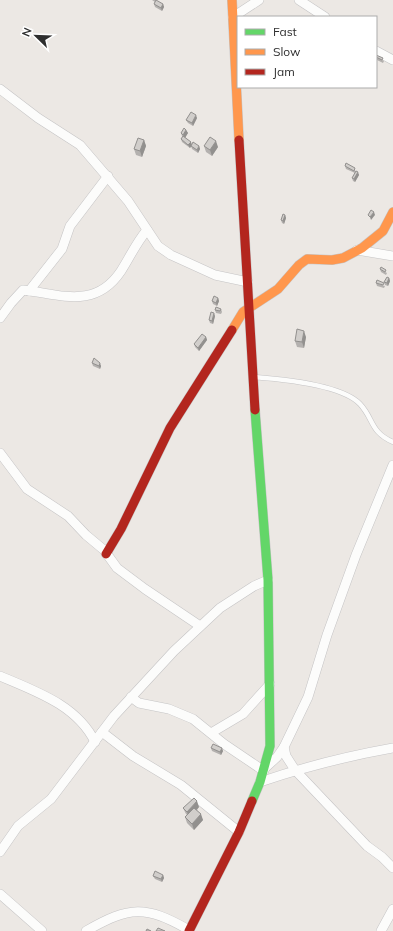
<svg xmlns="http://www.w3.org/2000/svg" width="393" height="931" viewBox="0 0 393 931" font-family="Mulish,sans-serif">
<rect width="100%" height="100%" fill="#ece8e4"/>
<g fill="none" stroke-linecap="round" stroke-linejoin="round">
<g stroke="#c5c4c5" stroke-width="5.5">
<path id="lane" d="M 254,377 C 280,379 342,385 360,404 C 374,419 370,432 393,442"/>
</g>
<g stroke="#c5c4c5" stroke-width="10">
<g id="street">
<polyline points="299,0 325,17"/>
<polyline points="233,17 259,0"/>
<polyline points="376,51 393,60"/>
<polyline points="0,89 38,118 80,145 128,201 158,246 171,255 215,275 248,282"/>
<polyline points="357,250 393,256"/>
<polyline points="29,291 62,249 70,226 108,176"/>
<path d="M 0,318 L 11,303 L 23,290 C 60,294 95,310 121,271 C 130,257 136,243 147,230"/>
<polyline points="0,453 27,489 68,516 86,535 104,550 117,568 145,589 200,626"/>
<path d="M 0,676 C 35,691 77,705 95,742"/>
<polyline points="131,697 139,703 169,709 193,719 224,744 264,771"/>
<polyline points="102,732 133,756 181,785 239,832"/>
<polyline points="211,733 243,714 270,684"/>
<polyline points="284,747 286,756 295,770 367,846 382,857 393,868"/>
<polyline points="265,768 277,757 284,747 308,697 327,635 356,555 393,465"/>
<path d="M 260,782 C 304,767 348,756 393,748"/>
<polyline points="0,852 18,826 51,799 114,716 174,651 220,608 254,586 268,580"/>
<polyline points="0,894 42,931"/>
<path d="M 86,931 C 130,906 145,905 189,930"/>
<polyline points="381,931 393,909"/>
</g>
</g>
<g stroke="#c5c4c5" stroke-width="10">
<polyline id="fast" points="252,801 260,782 270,746 268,580 255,410"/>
</g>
<g stroke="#c5c4c5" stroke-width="10">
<g id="slow">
<polyline points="232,0 239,140"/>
<polyline points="232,330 243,312 278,289 299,265 307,259 332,260 343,258 362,248 383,231 393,212"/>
</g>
</g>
<g stroke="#c5c4c5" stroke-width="10">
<g id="jam">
<polyline points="239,140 255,410"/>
<polyline points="106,554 121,529 170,428 232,330"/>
<polyline points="189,931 239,832 252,801"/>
</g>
</g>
<use href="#lane" stroke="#fcfcfb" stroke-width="4.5"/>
<use href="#street" stroke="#fcfcfb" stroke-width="9"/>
<use href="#fast" stroke="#63d668" stroke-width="9"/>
<use href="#slow" stroke="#ff974d" stroke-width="9"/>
<use href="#jam" stroke="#b3261e" stroke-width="9"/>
</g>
<g fill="#b4b1af">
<polygon points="152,0 157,0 157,1 163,4 164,7 162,11 155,7 154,4 155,2"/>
<polygon points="376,56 384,61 383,63 377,60"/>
<polygon points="197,118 193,126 188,123 186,120"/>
<polygon points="186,130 188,133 185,137 192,145 199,146 200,149 198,153 192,149 191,146 190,148 182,142 181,139 183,136 182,136 181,133"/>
<polygon points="144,140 146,146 142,157 136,155 134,149"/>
<polygon points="204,146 218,147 212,156 206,152"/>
<polygon points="345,166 356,171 359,175 355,182 353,181 352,178 355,173 346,169"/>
<polygon points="285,215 286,218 284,224 282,223 281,220"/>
<polygon points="380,269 387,273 386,275 381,272"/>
<polygon points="389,278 390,281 388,286 385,285 384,282"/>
<polygon points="376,283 385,286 384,288 377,286"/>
<polygon points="218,298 219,301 217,306 213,304 212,301"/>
<polygon points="221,309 222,312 221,314 216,313 215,310"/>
<polygon points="215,316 213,324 210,323 209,320"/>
<polygon points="206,337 207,340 199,351 195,347 194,344"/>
<polygon points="306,337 304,348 297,347 295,341"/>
<polygon points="92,363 101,366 100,369 93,366"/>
<polygon points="211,748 223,751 221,755 212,751"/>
<polygon points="199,807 197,810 203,820 194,830 187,823 185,817 187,815 186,814 183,808"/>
<polygon points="163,875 164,878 162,882 155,879 153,876"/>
</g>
<g fill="#92908e">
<polygon points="163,4 164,7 162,11 161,8"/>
<polygon points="196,115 197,118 193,126 192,123"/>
<polygon points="186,130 188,133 185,138 183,135"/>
<polygon points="144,140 146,146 142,157 140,151"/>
<polygon points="216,141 218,147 212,156 210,150"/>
<polygon points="191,142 192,145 190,148 188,145"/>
<polygon points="199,146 200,149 198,153 197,150"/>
<polygon points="358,172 359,175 355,182 354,179"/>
<polygon points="374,212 375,215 371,220 370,217"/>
<polygon points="285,215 286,218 284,224 283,221"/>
<polygon points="389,278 390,281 388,286 387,283"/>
<polygon points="218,298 219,301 217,306 216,303"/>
<polygon points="214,313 215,316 213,324 212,321"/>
<polygon points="304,331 306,337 304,348 302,342"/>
<polygon points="206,337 207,340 199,351 198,348"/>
<polygon points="100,363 101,366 100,369 99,366"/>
<polygon points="222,748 223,751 221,755 220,752"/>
<polygon points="197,801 199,807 189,818 187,812"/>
<polygon points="201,814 203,820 194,830 192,824"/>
<polygon points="163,875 164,878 162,882 161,879"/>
</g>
<g fill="#d1cecb" stroke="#92908e">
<polygon points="156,0 163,4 161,8 154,4"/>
<polygon points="376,55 383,58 382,60 376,57"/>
<polygon points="191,112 196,115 192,123 186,120"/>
<polygon points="184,128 186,130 183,135 181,133"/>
<polygon points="183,136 191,142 188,145 181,139"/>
<polygon points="210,137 216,141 210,150 204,146"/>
<polygon points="138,138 144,140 140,151 134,149"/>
<polygon points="193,142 199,146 197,150 191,146"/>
<polygon points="346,163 355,168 354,171 345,166"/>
<polygon points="356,171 358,172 354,179 352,178"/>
<polygon points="371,210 374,212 370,217 368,215"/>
<polygon points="283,214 285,215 283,221 281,220"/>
<polygon points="381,267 386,270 385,272 380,269"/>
<polygon points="387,277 389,278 387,283 384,282"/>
<polygon points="377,280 384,283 383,285 376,283"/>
<polygon points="214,296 218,298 216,303 212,301"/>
<polygon points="216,307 221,309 220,311 215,310"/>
<polygon points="211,312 214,313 212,321 209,320"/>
<polygon points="297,329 304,331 302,342 295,341"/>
<polygon points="202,334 206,337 198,348 194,344"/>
<polygon points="94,358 100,363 99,366 92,363"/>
<polygon points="213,744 222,748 220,752 211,748"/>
<polygon points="194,798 197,801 187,812 183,808"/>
<polygon points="194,808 201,814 192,824 185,817"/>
<polygon points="155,871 163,875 161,879 153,876"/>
<polygon points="158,928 165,931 156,931"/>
<polygon points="147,929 151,931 146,931"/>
</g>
<rect x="237" y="16" width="140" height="72" fill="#ffffff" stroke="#ababab"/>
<rect x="245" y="29" width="20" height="6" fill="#63d668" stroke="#ababab"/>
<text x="273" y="36" font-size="12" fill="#2e2e2e">Fast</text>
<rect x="245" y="49" width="20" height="6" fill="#ff974d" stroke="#ababab"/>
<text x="273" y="56" font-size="12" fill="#2e2e2e">Slow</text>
<rect x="245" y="69" width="20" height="6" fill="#b3261e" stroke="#ababab"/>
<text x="273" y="76" font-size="12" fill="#2e2e2e">Jam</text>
<g transform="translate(36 36) rotate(293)" stroke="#ffffff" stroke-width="3" paint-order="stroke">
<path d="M0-3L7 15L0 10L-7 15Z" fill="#2e2e2e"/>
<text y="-6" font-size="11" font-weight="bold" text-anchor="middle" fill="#2e2e2e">N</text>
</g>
</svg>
